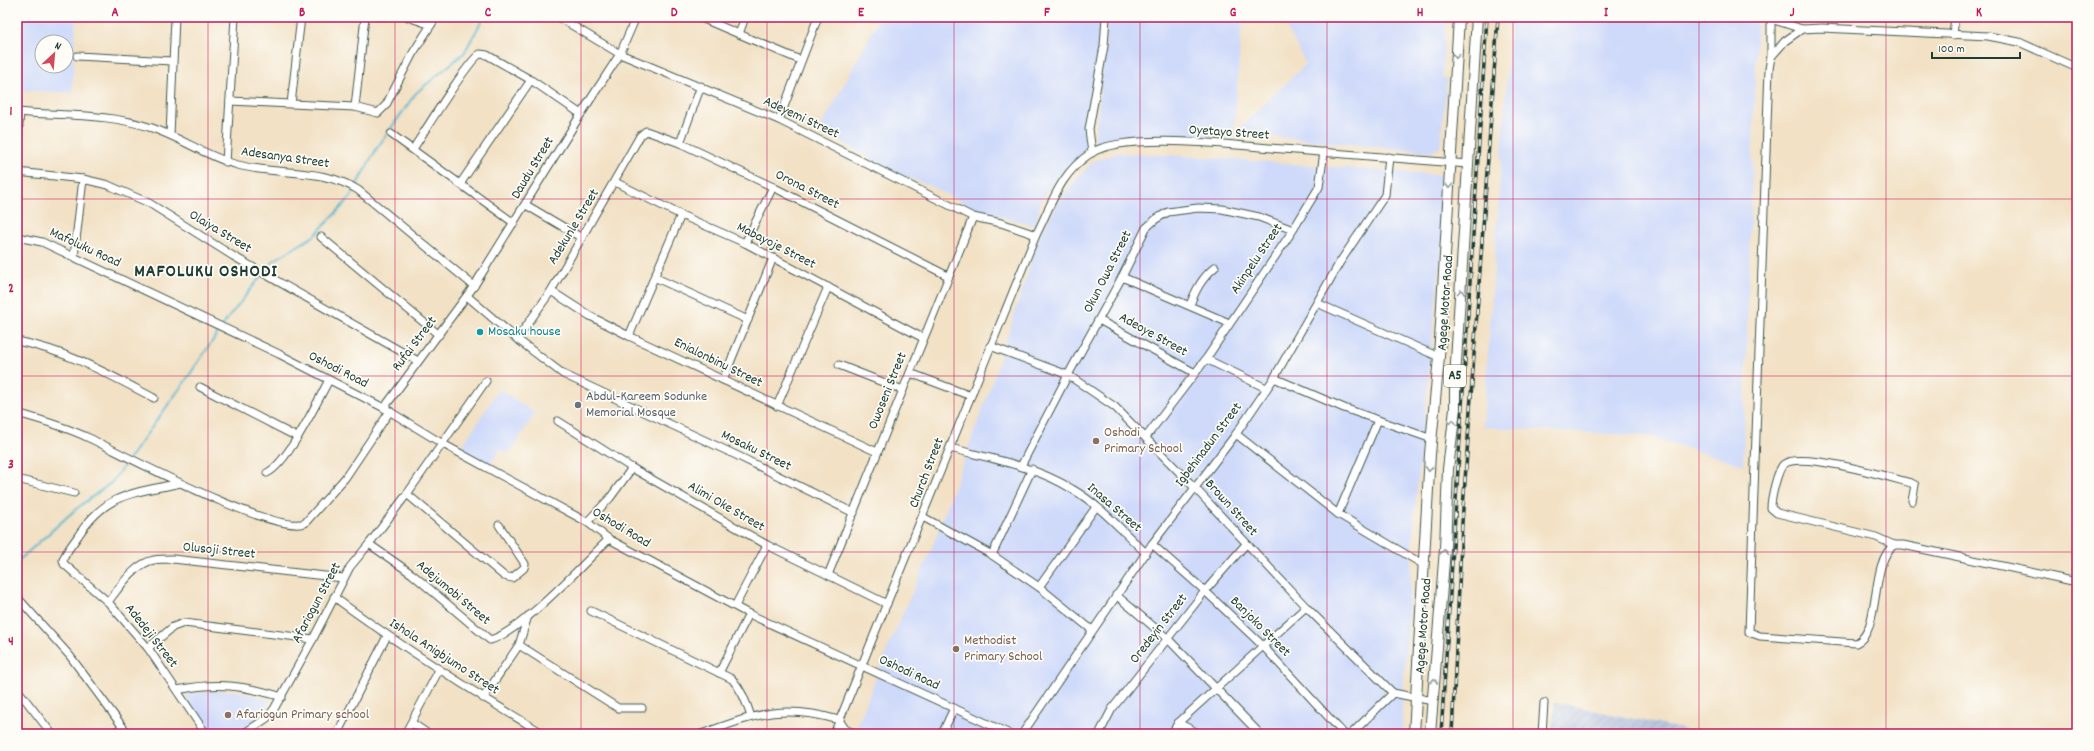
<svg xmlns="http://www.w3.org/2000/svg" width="2094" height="751" viewBox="0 0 2094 751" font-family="Dekko,sans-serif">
<defs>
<pattern id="industrial-furrows" width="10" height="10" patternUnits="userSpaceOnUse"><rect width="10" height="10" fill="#bac4de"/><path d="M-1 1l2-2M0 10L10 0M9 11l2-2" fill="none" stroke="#9fa9bf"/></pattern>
</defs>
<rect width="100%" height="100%" fill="#fdfcf7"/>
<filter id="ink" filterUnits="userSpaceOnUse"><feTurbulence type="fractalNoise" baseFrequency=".025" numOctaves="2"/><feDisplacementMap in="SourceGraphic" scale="8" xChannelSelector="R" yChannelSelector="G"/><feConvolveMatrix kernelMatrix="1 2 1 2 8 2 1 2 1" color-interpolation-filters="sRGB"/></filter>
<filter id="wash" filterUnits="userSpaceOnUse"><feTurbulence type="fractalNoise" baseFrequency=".012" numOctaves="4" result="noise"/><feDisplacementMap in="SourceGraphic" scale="16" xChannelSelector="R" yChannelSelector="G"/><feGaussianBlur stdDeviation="0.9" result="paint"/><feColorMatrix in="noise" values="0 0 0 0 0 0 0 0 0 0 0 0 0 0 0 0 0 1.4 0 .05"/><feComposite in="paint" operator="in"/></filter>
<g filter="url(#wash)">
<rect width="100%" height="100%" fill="#f2e1c5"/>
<g fill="#cfdafa" fill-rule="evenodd">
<path d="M 17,17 L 76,17 L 72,93 L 17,90 ZM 42,42 L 66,42 L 66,66 L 42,66 Z"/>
<polygon points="880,17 1103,17 1085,151 1055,180 1041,200 1036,226 980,211 926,184 896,173 820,129"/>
<polygon points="1108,17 1242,17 1234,133 1306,64 1281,17 1446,17 1442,78 1447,79 1440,148 1430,152 1234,133 1221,136 1122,139 1094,146"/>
<polygon points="1511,17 1757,17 1743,465 1648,436 1483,427"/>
<polygon points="1118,153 1203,157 1449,176 1415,509 1402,711 1403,734 854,734 890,642 931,550 993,380 1041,232 1059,202 1075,180 1094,161"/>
<polygon points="499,389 535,413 509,454 501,449 489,465 459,451"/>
<polygon points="210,691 236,691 271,700 265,710 246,728 236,732 236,734 209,734 185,695"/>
</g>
<polygon fill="url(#industrial-furrows)" points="1555,702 1705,734 1551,734"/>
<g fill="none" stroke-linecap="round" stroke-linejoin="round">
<g stroke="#51b7d0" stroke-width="2">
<polyline points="356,186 377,148 416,93 464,53 484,17"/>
<polyline points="17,562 76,509 112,482 186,380 228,318 273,261 314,236 350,198 354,190"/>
</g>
</g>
</g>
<g filter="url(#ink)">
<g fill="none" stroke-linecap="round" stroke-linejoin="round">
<g stroke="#3f564a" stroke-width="9">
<g id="minor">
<polyline points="408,17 431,25"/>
<polyline points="558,17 620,54 779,120 973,217 1001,223 1036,235"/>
<polyline points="699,17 800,60"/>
<polyline points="1771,17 1771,57"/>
<polyline points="1771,19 1802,29"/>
<polyline points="739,34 745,17"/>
<polyline points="1953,35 1955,17"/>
<polyline points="77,56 172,61"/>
<path d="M 2077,68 L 2019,42 L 1988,36 L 1822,28 L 1802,29 L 1785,41 L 1771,57 L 1769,69 L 1749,632 L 1760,636 L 1856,643 C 1882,632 1869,563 1894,545 L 1903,545 L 2077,582"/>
<polyline points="230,101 355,107 378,113 386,105 413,53 436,17"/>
<polyline points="291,104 301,17"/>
<polyline points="355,107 365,17"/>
<path d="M 17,112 C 61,116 109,113 152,128 C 182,138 207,157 238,165 C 279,176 322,167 358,190 L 474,286"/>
<polyline points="779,120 818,17"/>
<polyline points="391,134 514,223"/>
<polyline points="170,135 175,17"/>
<polyline points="680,143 701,86"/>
<polyline points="17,149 20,112"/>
<path d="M 413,149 C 423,134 469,59 480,54 L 487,55 L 531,80 L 581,114"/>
<polyline points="1092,153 1089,129 1104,46 1106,17"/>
<polyline points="226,162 235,17"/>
<polyline points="17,172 83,179 108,185 149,203 233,256 418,361"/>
<polyline points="615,182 681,215 745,243 923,338"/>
<polyline points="460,184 531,80"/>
<polyline points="526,205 582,238"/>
<polyline points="17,237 42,242 279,354 384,408 443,444 587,522 609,539 749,614 1010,734"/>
<polyline points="321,237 439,335"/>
<polyline points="745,243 773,187"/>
<polyline points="74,257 83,179"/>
<polyline points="654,277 748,320"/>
<polyline points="1122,277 1229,323"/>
<polyline points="551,291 590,316 629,336 877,452"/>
<polyline points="467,296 517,339 563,374 736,455 854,513"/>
<polyline points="1317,303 1439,357"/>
<path d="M 1190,305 C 1196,289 1202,278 1215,267"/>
<polyline points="1099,320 1195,373"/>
<polyline points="629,336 681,215"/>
<polyline points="517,339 551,291 640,136 646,131 680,143 773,187 948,276"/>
<path d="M 17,341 C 68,351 108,374 154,398"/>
<polyline points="990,346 1068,375 1115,407 1194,487 1306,607 1393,693"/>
<polyline points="1206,359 1266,388"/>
<polyline points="839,365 903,390"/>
<polyline points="910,373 971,396"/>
<polyline points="1274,378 1344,408 1432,439"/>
<polyline points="723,380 773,258"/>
<polyline points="200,387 297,437"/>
<polyline points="777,406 828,287"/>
<polyline points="384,408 474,286 581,114 620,54 636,17"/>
<path d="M 17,413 C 42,420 66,427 89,438 C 125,455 273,535 305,523 L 345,478 L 390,411"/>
<polyline points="558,421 632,468 767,545 887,604"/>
<polyline points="1236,434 1338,514 1424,565"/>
<polyline points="1146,437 1206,359 1293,230 1319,187 1324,152"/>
<path d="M 950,448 C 992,459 1035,466 1072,489 C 1100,505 1122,531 1146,553"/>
<polyline points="1021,466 1068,375 1122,277 1146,228 1156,219 1168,212 1198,208 1222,209 1259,217 1293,230"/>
<path d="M 267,473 C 288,463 317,402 329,380"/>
<polyline points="17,479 74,493"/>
<path d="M 180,483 C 132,494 107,492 78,536 C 73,544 66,551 63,560 L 64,564 L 108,602 L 148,648 L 206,734"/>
<polyline points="407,494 504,576 512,578 524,568 525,564 499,525"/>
<polyline points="1338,514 1378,420"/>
<polyline points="923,517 992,555 1039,587 1092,630"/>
<polyline points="587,522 610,498 632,468"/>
<path d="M 369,544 L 412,574 L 490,640 C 520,633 584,563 609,539"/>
<polyline points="1152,544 1205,591 1263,646 1344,734"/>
<path d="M 1894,545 L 1876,537 L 1777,513 L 1771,508 C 1771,499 1777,470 1784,464 C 1801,451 1889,477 1911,483 L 1915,485 L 1912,501"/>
<polyline points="992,555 1032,469"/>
<polyline points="828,575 973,217"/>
<polyline points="1039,587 1096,507"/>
<polyline points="1116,595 1168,639 1260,734"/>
<polyline points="17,597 70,656 128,734"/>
<path d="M 334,597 C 401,647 472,691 544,734"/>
<path d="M 108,602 C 119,588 135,563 154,560 C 160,559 167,559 173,559 L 343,578"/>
<polyline points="735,606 767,545"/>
<path d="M 591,611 L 732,679 C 742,690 747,703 751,717"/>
<polyline points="528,616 519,645 618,708 642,708"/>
<polyline points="148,648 173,627 184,623 313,639"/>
<polyline points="719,673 749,614"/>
<polyline points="17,689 52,734"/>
<path d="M 177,690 C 218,682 242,685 282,697"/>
<polyline points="483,698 519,645"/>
<polyline points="839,720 845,729 856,734"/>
<polyline points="412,723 428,734"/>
<polyline points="1178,723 1200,734"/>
<polyline points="110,734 123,728"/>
<polyline points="243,734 267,718 274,709 313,639 350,567 369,544 407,494 486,381"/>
<polyline points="337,734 387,636"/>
<polyline points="405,734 439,670"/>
<path d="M 701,734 C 755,715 781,703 839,720"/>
<path d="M 834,734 L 1036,235 C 1052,204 1059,174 1091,153 C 1126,131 1240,146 1283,149 C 1345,154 1406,159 1468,164"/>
<polyline points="942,734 954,708"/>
<polyline points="1022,734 1152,544 1236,434 1274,378 1340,262 1385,195 1389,157"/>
<polyline points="1099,734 1112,709 1205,591 1246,544"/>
<polyline points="1172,734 1178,723 1306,607"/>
<polyline points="1351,734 1393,693 1433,701"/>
<polyline points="1542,734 1544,703"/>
</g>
</g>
<g stroke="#3f564a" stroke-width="12">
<g id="highway">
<polyline points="1414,734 1430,454 1439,357 1459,17"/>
<polyline points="1430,734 1445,549 1448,469 1455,409 1455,379 1477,17"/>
</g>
</g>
<use href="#minor" stroke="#fff" stroke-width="7"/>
<use href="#highway" stroke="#fff" stroke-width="10"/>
<g stroke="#1f3d34" stroke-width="3.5">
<g id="rail">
<polyline points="1441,734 1487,17"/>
<polyline points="1452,734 1462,523 1498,17"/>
</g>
</g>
<use href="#rail" stroke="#fdfcf7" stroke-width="2" stroke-dasharray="6" stroke-linecap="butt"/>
</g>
<defs><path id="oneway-chevron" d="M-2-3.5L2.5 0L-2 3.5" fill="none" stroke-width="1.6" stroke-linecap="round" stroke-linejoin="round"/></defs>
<g stroke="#8f9e9a">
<use href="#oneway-chevron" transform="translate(1456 56) rotate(94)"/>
<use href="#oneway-chevron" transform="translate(1449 186) rotate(93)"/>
<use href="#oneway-chevron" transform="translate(1461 292) rotate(-86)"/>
<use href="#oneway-chevron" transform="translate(1453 422) rotate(-83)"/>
<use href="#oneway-chevron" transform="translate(1429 469) rotate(94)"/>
<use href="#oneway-chevron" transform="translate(1444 552) rotate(-85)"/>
<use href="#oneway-chevron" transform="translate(1434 681) rotate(-86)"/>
</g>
</g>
<path fill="none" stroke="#c2185b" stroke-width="1" stroke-opacity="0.55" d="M 208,17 L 208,734M 395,17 L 395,734M 581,17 L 581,734M 767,17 L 767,734M 954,17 L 954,734M 1140,17 L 1140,734M 1327,17 L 1327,734M 1513,17 L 1513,734M 1699,17 L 1699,734M 1886,17 L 1886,734M 17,199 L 2077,199M 17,376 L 2077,376M 17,552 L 2077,552"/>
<circle fill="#0f9aa8" stroke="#fdfcf7" stroke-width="1.5" cx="480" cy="332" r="4"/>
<circle fill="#6b7280" stroke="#fdfcf7" stroke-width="1.5" cx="578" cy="405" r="4"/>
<g fill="#8d6e63" stroke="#fdfcf7" stroke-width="1.5">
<circle cx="1096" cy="441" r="4"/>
<circle cx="956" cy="649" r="4"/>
<circle cx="228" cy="715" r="4"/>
</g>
<g text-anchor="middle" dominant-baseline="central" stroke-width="3.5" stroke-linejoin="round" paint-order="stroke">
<rect fill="#fdfcf7" stroke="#62766e" stroke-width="1" x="1444" y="365" width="22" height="22" rx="3"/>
<g font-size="13" font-weight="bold" fill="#1f3d34">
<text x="1455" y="376">A5</text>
</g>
<g font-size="14" fill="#1f3d34" stroke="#fdfcf7">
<text transform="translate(801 118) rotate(25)">Adeyemi Street</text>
<text transform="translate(1229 133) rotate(4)">Oyetayo Street</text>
<text transform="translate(285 158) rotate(8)">Adesanya Street</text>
<text transform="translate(533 168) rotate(-59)">Daudu Street</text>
<text transform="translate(807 190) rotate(27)">Orona Street</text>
<text transform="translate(574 227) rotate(-59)">Adekunle Street</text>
<text transform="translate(220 232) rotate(31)">Olaiya Street</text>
<text transform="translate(776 246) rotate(27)">Mabayoje Street</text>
<text transform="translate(85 248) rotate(25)">Mafoluku Road</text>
<text transform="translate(1257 259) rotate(-56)">Akinpelu Street</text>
<text transform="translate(1108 272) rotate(-63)">Okun Owa Street</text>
<text transform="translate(1446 303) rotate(-86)">Agege Motor Road</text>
<text transform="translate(1153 335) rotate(29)">Adeoye Street</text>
<text transform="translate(415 344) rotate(-53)">Rufai Street</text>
<text transform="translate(718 363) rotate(26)">Enialonbinu Street</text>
<text transform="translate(338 370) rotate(27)">Oshodi Road</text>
<text transform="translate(888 391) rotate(-68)">Owoseni Street</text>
<text transform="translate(1209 445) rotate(-53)">Igbehinadun Street</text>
<text transform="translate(756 451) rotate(26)">Mosaku Street</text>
<text transform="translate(927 473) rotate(-69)">Church Street</text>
<text transform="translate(726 507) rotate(30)">Alimi Oke Street</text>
<text transform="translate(1114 508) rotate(41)">Inasa Street</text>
<text transform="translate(1231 508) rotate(48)">Brown Street</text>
<text transform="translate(621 528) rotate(31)">Oshodi Road</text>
<text transform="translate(219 551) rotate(6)">Olusoji Street</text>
<text transform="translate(453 593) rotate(40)">Adejumobi Street</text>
<text transform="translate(317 603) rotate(-62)">Afariogun Street</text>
<text transform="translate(1424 626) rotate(-86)">Agege Motor Road</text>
<text transform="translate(1260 627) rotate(45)">Banjoko Street</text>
<text transform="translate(1159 629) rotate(-52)">Oredeyin Street</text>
<text transform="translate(151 636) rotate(52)">Adedeji Street</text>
<text transform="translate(444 657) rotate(33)">Ishola Anigbjumo Street</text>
<text transform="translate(909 673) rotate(25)">Oshodi Road</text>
</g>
<g font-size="14" fill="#0d838f" stroke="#fdfcf7" text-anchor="start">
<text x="488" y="332">Mosaku house</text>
</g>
<g font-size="14" fill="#5b616d" stroke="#fdfcf7" text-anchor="start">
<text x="586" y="397">Abdul-Kareem Sodunke<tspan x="586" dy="16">Memorial Mosque</tspan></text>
</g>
<g font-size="14" fill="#785e54" stroke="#fdfcf7" text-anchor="start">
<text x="1104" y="433">Oshodi<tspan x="1104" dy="16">Primary School</tspan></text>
<text x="964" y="641">Methodist<tspan x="964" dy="16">Primary School</tspan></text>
<text x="236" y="715">Afariogun Primary school</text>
</g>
<g font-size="18" font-weight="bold" letter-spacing="1" fill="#1f3d34" stroke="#fdfcf7">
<text x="206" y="272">MAFOLUKU OSHODI</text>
</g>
</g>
<rect width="2094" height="751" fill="none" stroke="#fdfcf7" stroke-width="44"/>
<g transform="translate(54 54) rotate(26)"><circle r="19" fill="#fdfcf7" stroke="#a4b0a9"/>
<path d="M0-3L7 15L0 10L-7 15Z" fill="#d1495b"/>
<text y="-6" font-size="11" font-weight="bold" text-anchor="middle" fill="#1f3d34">N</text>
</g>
<path d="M1932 52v6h88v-6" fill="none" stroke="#1f3d34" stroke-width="2"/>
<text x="1938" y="52" font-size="12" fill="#1f3d34" stroke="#fdfcf7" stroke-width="3" paint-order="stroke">100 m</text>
<rect x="22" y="22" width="2050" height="707" fill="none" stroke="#c2185b" stroke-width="1.5"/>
<g font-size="13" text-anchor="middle" font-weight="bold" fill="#c2185b">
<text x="115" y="16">A</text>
<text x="302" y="16">B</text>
<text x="488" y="16">C</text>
<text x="674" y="16">D</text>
<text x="861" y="16">E</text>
<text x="1047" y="16">F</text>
<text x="1233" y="16">G</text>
<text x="1420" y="16">H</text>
<text x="1606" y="16">I</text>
<text x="1792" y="16">J</text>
<text x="1979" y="16">K</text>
<text x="11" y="115">1</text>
<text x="11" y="292">2</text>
<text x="11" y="468">3</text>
<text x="11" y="645">4</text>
</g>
</svg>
